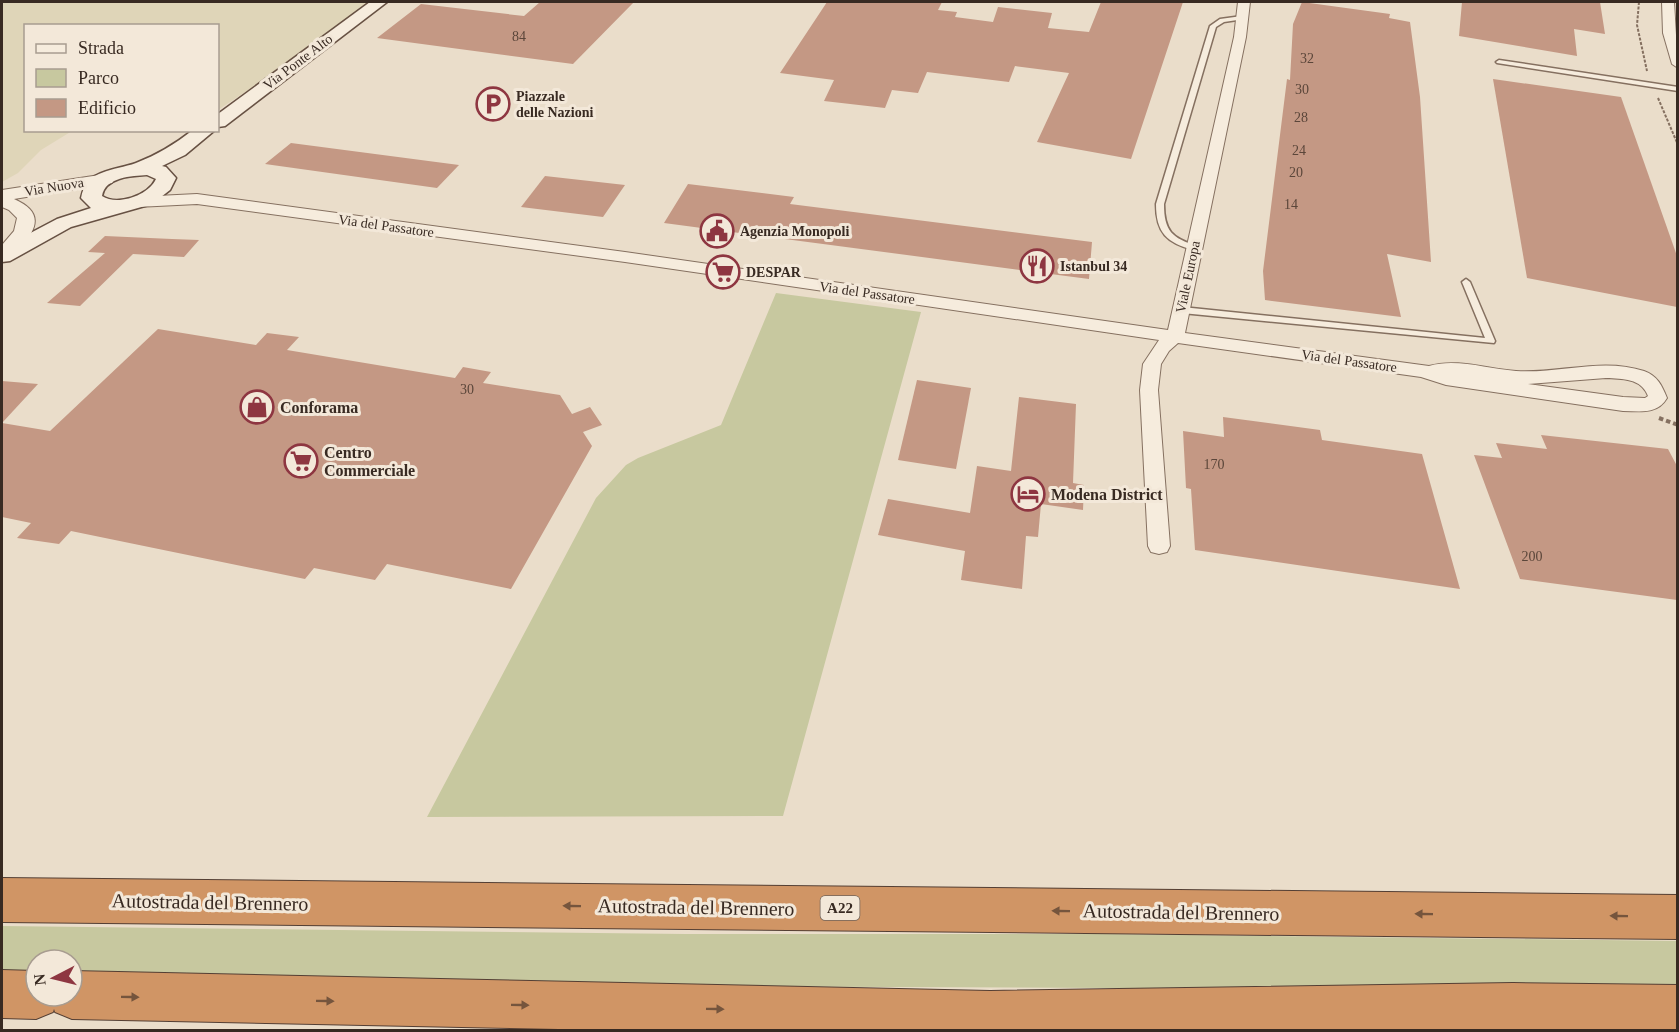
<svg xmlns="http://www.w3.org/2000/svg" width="1679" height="1032" viewBox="0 0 1679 1032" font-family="'Times New Roman',serif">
<rect width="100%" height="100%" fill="#eaddca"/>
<polygon fill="#dfd5b8" points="2,2 368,2 266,78 218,110 218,26 26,26 26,130 72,131 41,150 18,173 2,182"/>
<g fill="#c7c89f">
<polygon points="776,293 921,312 783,816 427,817 596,498 626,465 638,458 721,425"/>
<polygon points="2,926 685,934 1104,934 1678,941 1677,996 1112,988 678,986 678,984 72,981 72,960 36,960 36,980 2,980"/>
</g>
<g fill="#c49884">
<polygon points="540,2 634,2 573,64 377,38 421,4 524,16"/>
<polygon points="827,2 942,2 938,10 957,12 955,17 993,22 998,7 1052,13 1048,28 1089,32 1101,2 1183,2 1131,159 1037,142 1069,73 1015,66 1009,82 927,72 918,93 892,90 885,108 824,101 834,80 780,73"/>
<polygon points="1302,2 1390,14 1389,18 1410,22 1420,97 1431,262 1387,254 1401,317 1265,300 1263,271 1287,79 1290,80 1293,24"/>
<polygon points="1462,2 1600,2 1605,34 1574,29 1577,56 1459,36"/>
<polygon points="1493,79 1621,97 1677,256 1677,307 1527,278"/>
<polygon points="291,143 459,165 437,188 265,164"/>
<polygon points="545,176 625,185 603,217 521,207"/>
<polygon points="688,184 794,197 790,204 1092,242 1089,279 664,223"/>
<polygon points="105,236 172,239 199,240 184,257 133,254 80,306 47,303 105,253 88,252"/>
<polygon points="158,329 256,345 267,333 299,337 287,350 455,378 463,367 491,372 483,383 560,395 572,414 590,407 602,425 583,432 592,446 511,589 387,564 375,580 314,568 305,579 71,531 59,544 17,538 31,523 2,517 2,423 50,431"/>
<polygon points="917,380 971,388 956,469 898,460"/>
<polygon points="2,381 38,384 2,423"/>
<polygon points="1019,397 1076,404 1073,483 1084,485 1083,510 1041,504 1038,537 1026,536 1022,589 961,580 965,551 878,535 888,499 970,513 977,466 1011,471"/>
<polygon points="1223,417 1320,430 1322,440 1422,454 1460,589 1195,550 1191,489 1186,488 1183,431 1224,437"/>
<polygon points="1541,435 1668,449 1677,466 1677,600 1520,579 1474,455 1502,458 1496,443 1547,449"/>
</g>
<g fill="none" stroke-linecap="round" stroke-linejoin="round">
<g stroke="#857060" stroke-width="3">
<g id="service">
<path d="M 1242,16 L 1244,17 L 1244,19 L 1224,22 L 1216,27 L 1164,204 C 1164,231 1172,238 1197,246 L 1198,248 L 1194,250 C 1167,243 1156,233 1156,204 L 1210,26 L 1220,19 Z"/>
<polygon points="1499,60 1678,87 1678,91 1497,63 1496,62"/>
<polygon points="1466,279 1470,282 1495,341 1494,343 1182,313 1178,310 1182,307 1485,338 1462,282"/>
</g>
</g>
<g stroke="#857060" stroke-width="2">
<g id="minor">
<path d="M 1238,2 L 1250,2 L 1246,37 L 1185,333 L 1429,366 C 1457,358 1487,369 1516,371 C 1559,374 1602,357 1644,371 C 1658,376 1662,386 1667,398 C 1657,415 1640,411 1623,411 L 1446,385 L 1421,377 L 1178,343 L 1169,351 L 1161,364 L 1158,390 L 1170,546 L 1167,552 L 1159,554 L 1151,552 L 1148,546 L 1140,390 L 1143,364 L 1159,340 L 625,262 L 197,204 L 137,207 L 129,202 L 137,197 L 197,194 L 625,252 L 1168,330 L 1234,37 ZM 1606,378 C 1623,379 1641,378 1648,396 L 1645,398 L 1623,397 L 1528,384 Z"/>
<polygon points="1662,2 1674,2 1678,68 1672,64 1663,33"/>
</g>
</g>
<g stroke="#857060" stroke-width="2">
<path id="tertiary" d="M 106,174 L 112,175 L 115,179 L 112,183 L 14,199 C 42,211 39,227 21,247 C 15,254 10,259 2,261 L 2,245 L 14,231 L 17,218 L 9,210 L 2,207 L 2,190 Z"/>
</g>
<g stroke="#675143" stroke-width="3">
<g id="secondary">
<polygon points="370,2 387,2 225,126 218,127 218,114"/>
<path d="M 193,130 L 215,130 L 185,155 L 162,166 L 166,167 L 176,178 L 170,190 L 152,204 L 71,227 L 10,261 L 2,262 L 2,248 L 57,219 L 91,208 L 81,198 C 86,169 114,171 136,163 C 157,155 175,144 193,130 ZM 147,175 L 156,179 C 148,196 117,206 102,196 C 105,177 132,176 147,175 Z"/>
</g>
</g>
<g stroke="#543f34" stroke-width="2">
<g id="motorway">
<polygon points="2,878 1678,895 1678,939 2,922"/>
<polygon points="2,970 36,971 36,996 72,996 72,971 990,991 1513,983 1678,985 1678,1030 610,1030 72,1019 55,1012 54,1009 53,1012 36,1019 2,1018"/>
</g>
</g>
<g stroke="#857060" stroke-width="2" stroke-dasharray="3 1.5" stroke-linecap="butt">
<polyline points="1639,2 1637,25 1647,71"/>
<polyline points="1658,98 1678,145"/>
</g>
<polyline stroke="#857060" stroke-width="4" stroke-dasharray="4.5 3" stroke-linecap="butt" points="1659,418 1678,425"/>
<use href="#service" fill="#f6ecdd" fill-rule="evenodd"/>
<use href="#minor" fill="#f6ecdd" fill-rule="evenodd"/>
<use href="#tertiary" fill="#f6ecdd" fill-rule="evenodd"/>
<use href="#secondary" fill="#f6ecdd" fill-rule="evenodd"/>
<use href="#motorway" fill="#d09565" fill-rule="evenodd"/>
</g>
<defs><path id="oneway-solid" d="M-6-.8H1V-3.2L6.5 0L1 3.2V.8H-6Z" transform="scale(1.5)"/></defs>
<g fill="#75553d">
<use href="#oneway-solid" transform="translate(572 906) rotate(-179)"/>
<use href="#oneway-solid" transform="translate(1061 911) rotate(-179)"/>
<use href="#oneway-solid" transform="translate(1424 914) rotate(-179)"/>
<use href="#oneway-solid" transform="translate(1619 916) rotate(-179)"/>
<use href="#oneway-solid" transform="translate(130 997) rotate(1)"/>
<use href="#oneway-solid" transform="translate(325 1001) rotate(1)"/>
<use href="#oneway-solid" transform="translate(520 1005) rotate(1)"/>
<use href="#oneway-solid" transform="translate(715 1009) rotate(1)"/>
</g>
<defs>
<g id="parking-ring" transform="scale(1.725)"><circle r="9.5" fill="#f3e8d9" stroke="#8e3641" stroke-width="1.5"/><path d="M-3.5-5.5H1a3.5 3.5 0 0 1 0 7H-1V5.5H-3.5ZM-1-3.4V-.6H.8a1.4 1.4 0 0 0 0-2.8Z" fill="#8e3641"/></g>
<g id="civic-ring" transform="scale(1.725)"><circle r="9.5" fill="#f3e8d9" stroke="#8e3641" stroke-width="1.5"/><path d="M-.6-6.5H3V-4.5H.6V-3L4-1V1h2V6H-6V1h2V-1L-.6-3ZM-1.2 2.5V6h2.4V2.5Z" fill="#8e3641"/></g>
<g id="restaurant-ring" transform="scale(1.725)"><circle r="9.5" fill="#f3e8d9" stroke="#8e3641" stroke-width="1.5"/><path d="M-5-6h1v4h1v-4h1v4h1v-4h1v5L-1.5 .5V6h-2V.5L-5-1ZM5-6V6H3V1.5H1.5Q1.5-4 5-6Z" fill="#8e3641"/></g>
<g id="supermarket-ring" transform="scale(1.725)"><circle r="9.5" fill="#f3e8d9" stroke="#8e3641" stroke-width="1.5"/><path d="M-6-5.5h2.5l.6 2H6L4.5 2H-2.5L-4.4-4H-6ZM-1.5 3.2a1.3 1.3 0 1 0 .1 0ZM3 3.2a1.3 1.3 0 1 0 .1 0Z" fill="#8e3641"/></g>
<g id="shop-ring" transform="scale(1.725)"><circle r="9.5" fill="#f3e8d9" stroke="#8e3641" stroke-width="1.5"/><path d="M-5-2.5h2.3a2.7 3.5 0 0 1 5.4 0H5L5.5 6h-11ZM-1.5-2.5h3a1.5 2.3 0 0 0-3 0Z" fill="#8e3641"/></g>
<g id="hotel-ring" transform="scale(1.725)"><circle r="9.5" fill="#f3e8d9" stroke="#8e3641" stroke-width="1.5"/><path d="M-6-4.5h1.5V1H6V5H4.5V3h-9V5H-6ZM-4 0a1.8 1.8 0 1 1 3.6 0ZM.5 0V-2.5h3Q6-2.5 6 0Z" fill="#8e3641"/></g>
</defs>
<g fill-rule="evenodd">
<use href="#parking-ring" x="493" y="104"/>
<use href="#civic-ring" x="717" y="231"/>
<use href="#restaurant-ring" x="1037" y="266"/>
<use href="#supermarket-ring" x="723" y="272"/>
<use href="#shop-ring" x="257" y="407"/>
<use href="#supermarket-ring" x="301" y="461"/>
<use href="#hotel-ring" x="1028" y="494"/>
</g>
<g text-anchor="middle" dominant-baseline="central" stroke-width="6" stroke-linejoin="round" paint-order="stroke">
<g font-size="14" fill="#5b463a">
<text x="519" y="36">84</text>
<text x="1307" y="58">32</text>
<text x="1302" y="89">30</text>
<text x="1301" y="117">28</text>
<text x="1299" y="150">24</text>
<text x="1296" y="172">20</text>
<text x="1291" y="204">14</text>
<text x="467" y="389">30</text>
<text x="1214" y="464">170</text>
<text x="1532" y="556">200</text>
</g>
<g font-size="14" fill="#382a22" stroke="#f3e8d9">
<text transform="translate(298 62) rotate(-37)">Via Ponte Alto</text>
<text transform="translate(54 187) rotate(-9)">Via Nuova</text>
<text transform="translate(386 226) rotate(8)">Via del Passatore</text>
<text transform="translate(1188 277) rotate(-78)">Viale Europa</text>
<text transform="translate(867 293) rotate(8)">Via del Passatore</text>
<text transform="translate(1349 361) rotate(8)">Via del Passatore</text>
</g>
<g font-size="14" font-weight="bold" fill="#382a22" stroke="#f3e8d9" text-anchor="start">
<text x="516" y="96">Piazzale<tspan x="516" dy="16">delle Nazioni</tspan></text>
<text x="740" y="231">Agenzia Monopoli</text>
<text x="1060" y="266">Istanbul 34</text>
<text x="746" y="272">DESPAR</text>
</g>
<rect fill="#f3e8d9" stroke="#706359" stroke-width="1.5" x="820.5" y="896" width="39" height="24" rx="4.5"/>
<g font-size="15" font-weight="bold" fill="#382a22">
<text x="840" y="908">A22</text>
</g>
<g font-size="16" font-weight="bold" fill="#382a22" stroke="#f3e8d9" text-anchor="start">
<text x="280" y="407">Conforama</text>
<text x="324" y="452">Centro<tspan x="324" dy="18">Commerciale</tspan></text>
<text x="1051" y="494">Modena District</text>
</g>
<g font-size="20" fill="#382a22" stroke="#f3e8d9">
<text transform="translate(210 902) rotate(1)">Autostrada del Brennero</text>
<text transform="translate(696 907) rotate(1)">Autostrada del Brennero</text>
<text transform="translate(1181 912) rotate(1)">Autostrada del Brennero</text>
</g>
</g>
<rect width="1679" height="1032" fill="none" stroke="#382a22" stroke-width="6"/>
<rect x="24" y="24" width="195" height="108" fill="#f3e8d9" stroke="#a89c90" stroke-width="1.5"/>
<rect x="36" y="44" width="30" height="9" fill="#f6ecdd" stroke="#a89c90" stroke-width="1.5"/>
<text x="78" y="54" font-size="18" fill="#382a22">Strada</text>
<rect x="36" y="69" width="30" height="18" fill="#c7c89f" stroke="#a89c90" stroke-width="1.5"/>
<text x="78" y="84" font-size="18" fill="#382a22">Parco</text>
<rect x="36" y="99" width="30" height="18" fill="#c49884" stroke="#a89c90" stroke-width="1.5"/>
<text x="78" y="114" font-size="18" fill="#382a22">Edificio</text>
<g transform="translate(54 978) rotate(263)"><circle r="28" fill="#f3e8d9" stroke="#a89c90" stroke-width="1.5"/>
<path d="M0-4.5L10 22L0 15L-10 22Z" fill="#8e3641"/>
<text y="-9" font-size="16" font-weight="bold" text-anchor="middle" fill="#382a22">N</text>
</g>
</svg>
